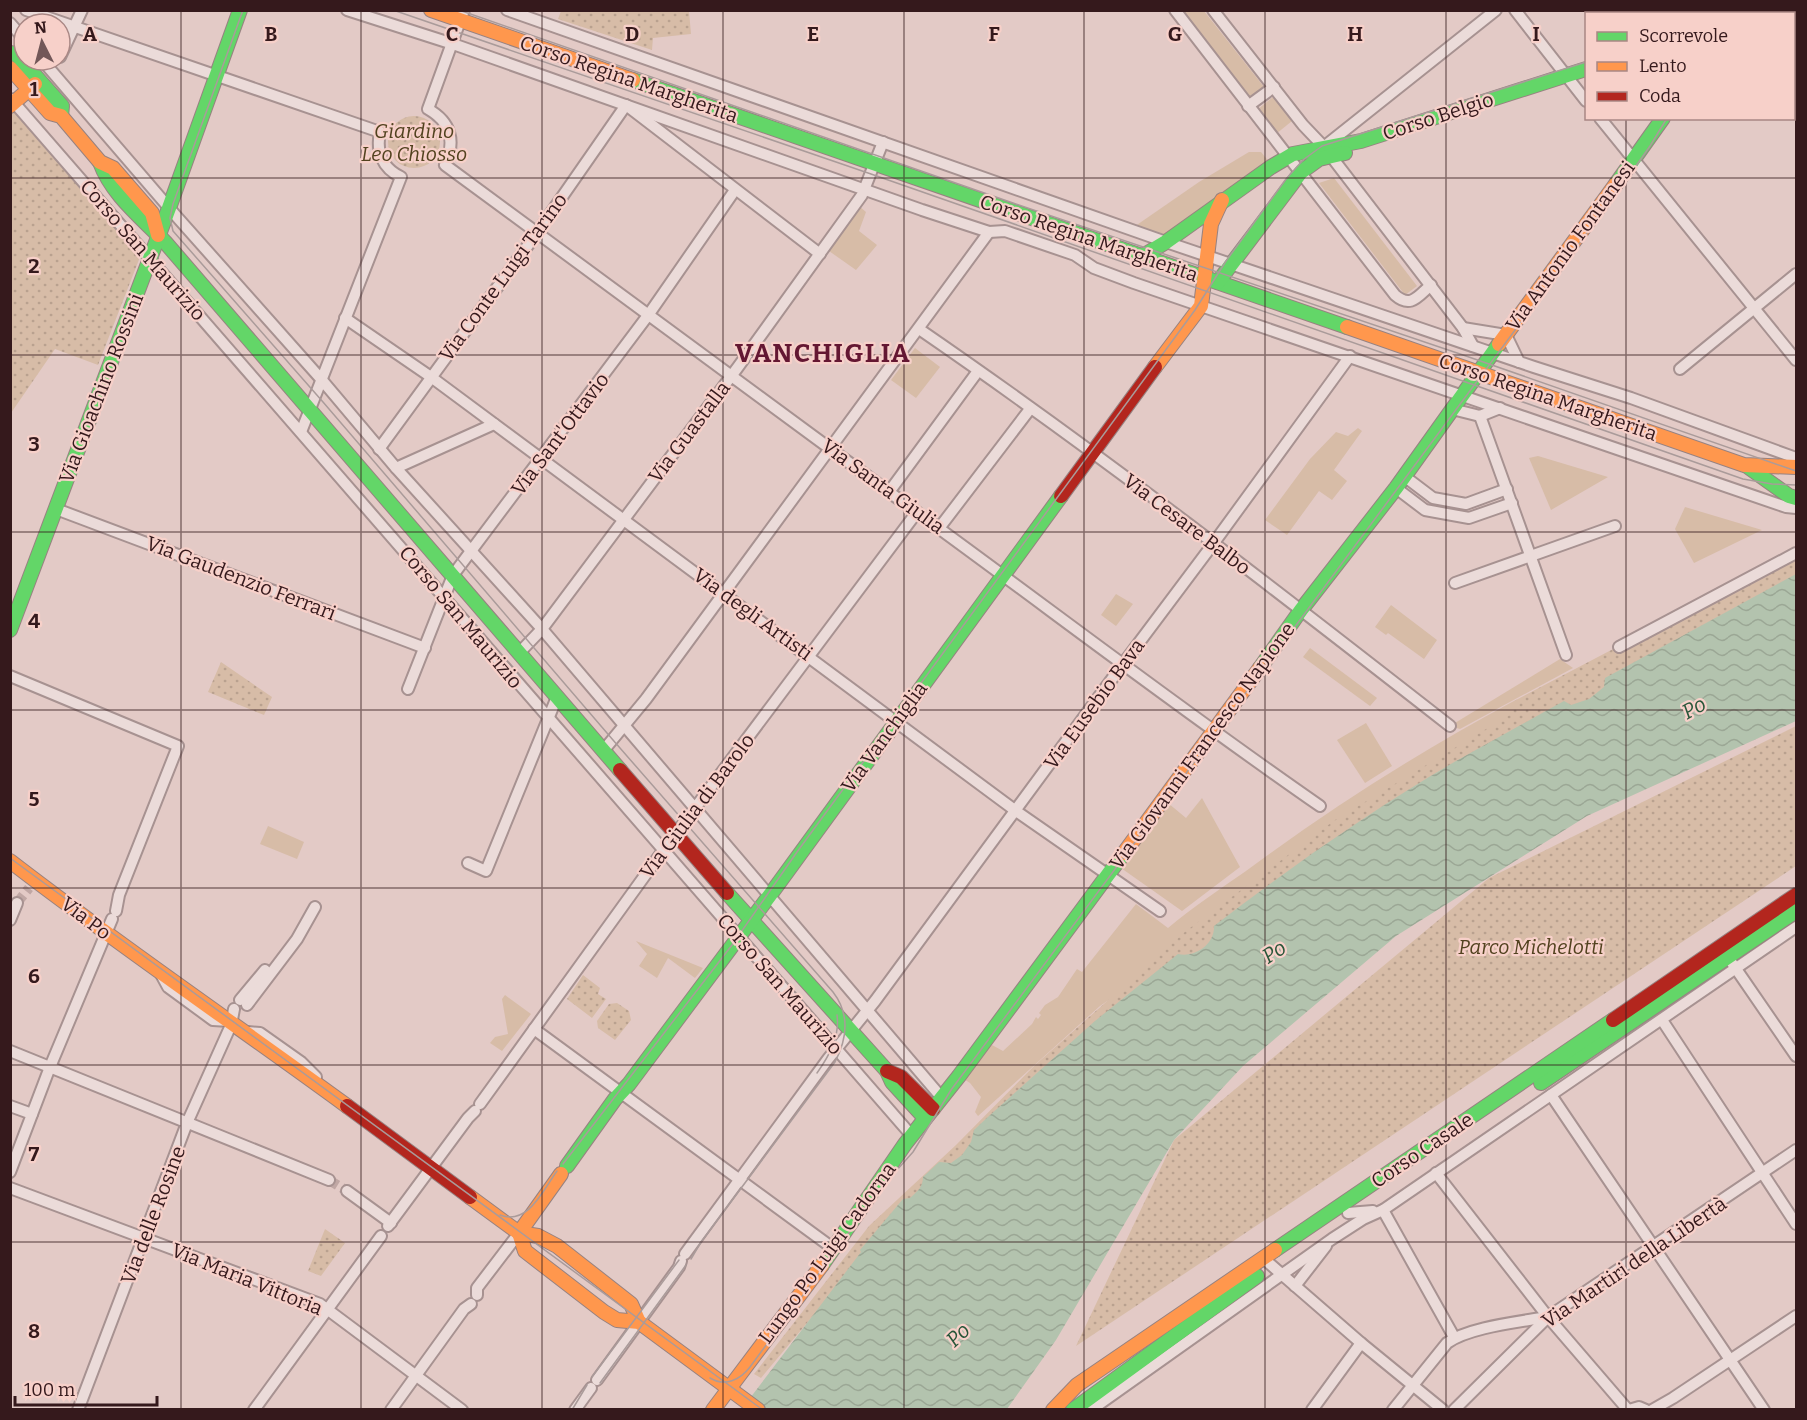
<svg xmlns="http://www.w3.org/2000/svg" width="1807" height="1420" viewBox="0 0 1807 1420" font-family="Bitter,serif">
<defs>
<pattern id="park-dots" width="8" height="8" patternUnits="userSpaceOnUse" patternTransform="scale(1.5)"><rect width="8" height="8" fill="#d7bca7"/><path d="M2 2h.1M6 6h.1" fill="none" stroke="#b9a18f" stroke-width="1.8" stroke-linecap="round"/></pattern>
<pattern id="water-waves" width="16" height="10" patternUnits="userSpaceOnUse" patternTransform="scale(1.5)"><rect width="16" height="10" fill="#b3c3ae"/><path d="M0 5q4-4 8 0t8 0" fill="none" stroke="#9ba795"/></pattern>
</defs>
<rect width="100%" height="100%" fill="#e3cac6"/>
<g fill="#d7bca7">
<polygon points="1178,11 1204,11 1264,87 1249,100"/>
<polygon points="1273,97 1292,121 1276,134 1257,110"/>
<polygon points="1249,152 1261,152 1270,163 1166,242 1131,229 1199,182"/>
<polygon points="1334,178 1417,286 1405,295 1319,183"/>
<polygon points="860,207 866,212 859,231 877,245 856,270 829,251"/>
<polygon points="915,348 940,367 916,398 891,380"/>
<polygon points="1358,428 1362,431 1334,470 1347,481 1332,500 1319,491 1287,535 1265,520 1310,459 1336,432 1348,436"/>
<polygon points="1538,456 1608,477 1551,510 1529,458"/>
<polygon points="1685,507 1762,530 1694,563 1675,529"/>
<polygon points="1116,594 1133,604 1116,626 1101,615"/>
<polygon points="1391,605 1437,640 1424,659 1388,633 1386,635 1375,627"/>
<polygon points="1310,648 1377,698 1370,706 1303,657"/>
<polygon points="1560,659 1573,668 1460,729 1450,726"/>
<path d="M 1512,702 L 1514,721 L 1100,1006 L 978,1116 L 975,1112 L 981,1097 L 970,1083 L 959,1076 L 975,1054 L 992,1045 L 1003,1051 L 1032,1024 L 1036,1017 L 1038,1019 L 1041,1015 L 1039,1013 L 1045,1005 L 1058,997 L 1077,969 L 1082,972 L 1136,904 L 1168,928 C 1193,907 1220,889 1246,871 C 1331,808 1419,752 1512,702 Z"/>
<polygon points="1366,723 1392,766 1365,783 1337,740"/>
<polygon points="1202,798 1240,867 1182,911 1121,868 1168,803 1186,818"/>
<polygon points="268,826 304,842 297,859 260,844"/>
<polygon points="636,941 703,968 695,978 668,958 657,978 639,966 647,954"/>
<polygon points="505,995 531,1014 502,1051 490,1043 495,1037 508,1034 502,999"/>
</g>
<g fill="url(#park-dots)">
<polygon points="561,11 689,11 691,34 653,38 652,50 558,19"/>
<polygon points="10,106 140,257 98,365 55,349 11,413"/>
<circle cx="414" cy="142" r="26"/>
<polygon points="1796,553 1796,587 973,1152 905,1206 761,1378 754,1374 869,1226 956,1145 1035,1065 1186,931 1335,820 1511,714 1512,702"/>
<polygon points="221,662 272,697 264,715 208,692"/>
<polygon points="1796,726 1796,866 1076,1346 1174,1140 1489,878"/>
<polygon points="583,975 600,988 598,994 606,999 592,1018 567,999"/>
<polygon points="617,1003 629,1011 631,1020 615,1040 598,1028 597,1021 609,1004"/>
<polygon points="325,1229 345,1243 321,1276 308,1271"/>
</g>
<path fill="url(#water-waves)" d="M 1796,574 L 1796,721 L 1587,816 L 1396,936 L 1243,1066 L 1174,1140 L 1056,1340 L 1007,1409 L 741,1410 L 861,1252 L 860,1250 L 903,1199 L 910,1198 C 917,1192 923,1187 923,1177 L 939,1162 L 951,1163 L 962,1155 L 971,1142 L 974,1130 L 989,1116 L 1095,1021 L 1178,954 C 1195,958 1215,944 1214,926 C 1292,866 1372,810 1456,761 C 1492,741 1528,721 1564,701 L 1571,705 L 1589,699 L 1604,687 L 1605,678 Z"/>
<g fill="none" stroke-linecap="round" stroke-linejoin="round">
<g stroke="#c0a7a4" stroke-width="10" stroke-dasharray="10 5" stroke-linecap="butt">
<polyline points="17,903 29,888"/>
<polyline points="329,1180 347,1191"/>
</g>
<g stroke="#a79291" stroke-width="14">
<g id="street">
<path d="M 26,10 L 380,132 C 376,151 382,168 401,177 L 301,432"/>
<polyline points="347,10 453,44 922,210 989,232 1005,231 1075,255 1094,268 1134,283 1786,507 1796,508"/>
<path d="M 464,10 L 428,109 C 451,122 456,141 445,165 L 889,492 C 1033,596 1174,705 1320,806"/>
<polyline points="507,10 1166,242 1534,367 1631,398 1796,458"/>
<path d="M 1175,10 L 1395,295 C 1411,309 1418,296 1431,285"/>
<polyline points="1213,10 1303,125 1324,147 1463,328 1473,346"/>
<polyline points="1515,10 1586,101"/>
<polyline points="1725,14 1728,10"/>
<polyline points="10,23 24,39"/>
<polyline points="60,57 82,10"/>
<polyline points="42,60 177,217 321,379 396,468 542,629 942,1098"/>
<polyline points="1794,96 1796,105"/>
<polyline points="11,99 912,1136"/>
<polyline points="1248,106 1274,87"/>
<polyline points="1600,118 1796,360"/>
<polyline points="1325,146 1496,10"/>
<polyline points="345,318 431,377 1016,811 1160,911"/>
<polyline points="1463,328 1506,335 1519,362"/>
<path d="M 919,329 C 1101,454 1276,590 1450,726"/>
<polyline points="1680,369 1796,274"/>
<polyline points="1452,409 1480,416 1500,408"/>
<polyline points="1480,416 1566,655"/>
<polyline points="379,449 537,233 626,105 820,254"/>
<polyline points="396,468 494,424"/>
<polyline points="1404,476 1433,498 1466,504 1507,489"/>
<polyline points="1396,488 1425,510 1469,518 1512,503"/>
<polyline points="889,492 978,371"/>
<polyline points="56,509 425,648"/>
<polyline points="940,527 1030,409"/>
<polyline points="1455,583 1615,526"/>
<polyline points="1619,647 1796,553"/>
<polyline points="519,653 542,629 738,367 862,195 883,142"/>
<polyline points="10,676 178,746 119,895 116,911"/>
<polyline points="408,689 453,575 649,314 735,190"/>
<polyline points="603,751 646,699 989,232"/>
<polyline points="468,863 486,871 557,697"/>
<polyline points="10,920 17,903"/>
<polyline points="1732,963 1796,1056"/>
<polyline points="162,976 168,987 213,1020 229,1021"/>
<polyline points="240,1000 265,970"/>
<polyline points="247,1005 297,939 315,907"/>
<polyline points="1662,1020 1796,1224"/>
<polyline points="534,1029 834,1249"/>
<polyline points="248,1032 260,1033 301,1062 316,1077"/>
<polyline points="10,1051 329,1180"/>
<polyline points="1551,1095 1764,1410"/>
<polyline points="480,1104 659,856 917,512"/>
<polyline points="10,1106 32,1114"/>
<polyline points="10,1172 50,1067 112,919"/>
<polyline points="1436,1173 1548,1317 1628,1410"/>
<polyline points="10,1188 320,1304 462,1410"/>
<polyline points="347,1191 391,1223"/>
<polyline points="1383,1210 1454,1337"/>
<polyline points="1348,1213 1373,1211"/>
<polyline points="388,1226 468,1118 475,1111"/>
<polyline points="685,1254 828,1059 875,1001 1123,664 1213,544 1350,356"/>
<polyline points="1263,1258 1361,1343 1443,1410"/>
<polyline points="1295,1286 1326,1246"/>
<polyline points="477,1295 477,1288 519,1233"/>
<polyline points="597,1380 679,1267 681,1261"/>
<polyline points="78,1410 187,1123 231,1025 234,1009"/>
<polyline points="254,1410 381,1236"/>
<polyline points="391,1410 464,1309 471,1304"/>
<polyline points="575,1410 591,1388"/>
<polyline points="1091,1410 1332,1239 1363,1219 1383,1210 1796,927"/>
<polyline points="1312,1410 1361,1343"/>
<path d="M 1393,1410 L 1447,1343 C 1469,1327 1520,1322 1547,1317"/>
<polyline points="1454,1410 1548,1317 1796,1150"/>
<polyline points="1629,1410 1639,1407 1646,1410"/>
<polyline points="1652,1410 1673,1398 1796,1316"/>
</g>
</g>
<g stroke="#978281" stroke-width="16">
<g id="fast">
<polyline points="10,53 16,54 62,106 61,116"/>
<polyline points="633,80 1347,327"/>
<path d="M 100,162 C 112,195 141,217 165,242 L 620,770"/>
<polyline points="1616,184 1663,118"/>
<polyline points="1141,257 1166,242 1271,167 1293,154 1361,141 1586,69"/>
<polyline points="1218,282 1301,172 1319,159 1345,153"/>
<polyline points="1747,466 1789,496 1796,498"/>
<polyline points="10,630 169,208 240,10"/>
<polyline points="1260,668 1301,610 1396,488 1499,344"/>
<polyline points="727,893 887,1071 892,1082 925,1118"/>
<polyline points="1541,1083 1796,911"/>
<polyline points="567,1166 615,1099 629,1084 773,891 1061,496"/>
<polyline points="1275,1250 1613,1020"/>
<polyline points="822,1265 905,1144 959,1076 1124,853"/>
<polyline points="1073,1410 1257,1276"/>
</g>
</g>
<g stroke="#978281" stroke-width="16">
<g id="slow">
<polyline points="431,10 633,80"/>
<polyline points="1794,10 1796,19"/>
<polyline points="1794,38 1796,45"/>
<polyline points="10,68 50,113 61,116 100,162 113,168 152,213 158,235"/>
<polyline points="10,106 35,84"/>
<polyline points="1347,327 1744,465 1796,467"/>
<polyline points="1499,344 1616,184"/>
<polyline points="1155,367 1201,306 1211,224 1222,200"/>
<polyline points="1124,853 1260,668"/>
<path d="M 10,861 C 120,946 235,1024 347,1106"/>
<polyline points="470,1197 519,1233 538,1236 557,1246 631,1304 639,1322"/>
<polyline points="519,1233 525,1251 604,1312 617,1320 639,1322 758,1410"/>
<polyline points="519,1233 561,1174"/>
<polyline points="713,1410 822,1265"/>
<polyline points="1053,1410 1077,1385 1275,1250"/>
</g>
</g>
<g stroke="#978281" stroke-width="16">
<g id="jam">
<polyline points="1754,14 1764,10"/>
<polyline points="1061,496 1155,367"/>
<polyline points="620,770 727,893"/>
<polyline points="1613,1020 1796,895"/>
<polyline points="887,1071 901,1077 933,1109"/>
<polyline points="347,1106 470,1197"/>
</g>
</g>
<use href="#street" stroke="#ebdbd9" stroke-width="10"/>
<use href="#fast" stroke="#63d668" stroke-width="14"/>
<use href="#slow" stroke="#ff974d" stroke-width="14"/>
<use href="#jam" stroke="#b3261e" stroke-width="14"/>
<g stroke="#aa9b9a" stroke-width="1.5">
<path d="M 243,10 L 173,204 L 170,218 L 173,231 L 323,402 L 613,740 L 833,992 C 850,1014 847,1039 835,1062 L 701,1242 L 691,1259"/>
<polyline points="393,10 871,174 1743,479 1772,484 1796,485"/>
<polyline points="459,10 1013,203 1466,356 1796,471"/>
<polyline points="1745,14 1754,10"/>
<polyline points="1794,16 1796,15"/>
<polyline points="10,858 763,1410"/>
<path d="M 817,1073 C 829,1056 840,1037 837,1015"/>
<polyline points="563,1164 732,945 797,852 1195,310 1226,261 1286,179 1303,160 1322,146 1586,62"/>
<path d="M 500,1215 C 528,1226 543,1190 557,1171"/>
<polyline points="592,1377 679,1260"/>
<path d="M 710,1378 C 725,1387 740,1380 750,1367 L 888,1180 L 913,1152 L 951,1090 L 1622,186 L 1650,146 L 1667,118"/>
<polyline points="600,1383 686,1265"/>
<polyline points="572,1410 587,1385"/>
</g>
</g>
<path fill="none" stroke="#35191c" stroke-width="1.5" stroke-opacity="0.55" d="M 181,10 L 181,1410M 361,10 L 361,1410M 542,10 L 542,1410M 723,10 L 723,1410M 904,10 L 904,1410M 1084,10 L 1084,1410M 1265,10 L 1265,1410M 1446,10 L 1446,1410M 1626,10 L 1626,14M 1626,118 L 1626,1410M 10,178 L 1796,178M 10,355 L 1796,355M 10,532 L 1796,532M 10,710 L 1796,710M 10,888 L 1796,888M 10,1065 L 1796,1065M 10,1242 L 1796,1242"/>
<g text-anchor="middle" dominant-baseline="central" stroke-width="4.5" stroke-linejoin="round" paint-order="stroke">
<g font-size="20" fill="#35191c" stroke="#f7d0c9">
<text transform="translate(629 79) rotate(19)">Corso Regina Margherita</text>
<text transform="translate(1438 116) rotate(-18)">Corso Belgio</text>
<text transform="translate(1089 238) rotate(19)">Corso Regina Margherita</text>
<text transform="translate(1570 246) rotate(-54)">Via Antonio Fontanesi</text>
<text transform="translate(143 250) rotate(49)">Corso San Maurizio</text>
<text transform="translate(503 277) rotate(-54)">Via Conte Luigi Tarino</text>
<text transform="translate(101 388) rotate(-69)">Via Gioachino Rossini</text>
<text transform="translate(1548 397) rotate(19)">Corso Regina Margherita</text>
<text transform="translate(689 432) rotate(-53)">Via Guastalla</text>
<text transform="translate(560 434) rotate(-53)">Via Sant'Ottavio</text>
<text transform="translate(883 486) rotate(36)">Via Santa Giulia</text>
<text transform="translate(1187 524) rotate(37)">Via Cesare Balbo</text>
<text transform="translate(241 578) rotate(21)">Via Gaudenzio Ferrari</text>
<text transform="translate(753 614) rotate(36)">Via degli Artisti</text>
<text transform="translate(461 617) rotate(50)">Corso San Maurizio</text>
<text transform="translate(1094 704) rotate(-54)">Via Eusebio Bava</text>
<text transform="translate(884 737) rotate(-54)">Via Vanchiglia</text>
<text transform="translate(1202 746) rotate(-54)">Via Giovanni Francesco Napione</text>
<text transform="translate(697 806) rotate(-53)">Via Giulia di Barolo</text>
<text transform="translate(86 918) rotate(37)">Via Po</text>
<text transform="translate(780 984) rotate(49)">Corso San Maurizio</text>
<text transform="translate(1422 1150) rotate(-34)">Corso Casale</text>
<text transform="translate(153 1215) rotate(-69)">Via delle Rosine</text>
<text transform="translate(827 1253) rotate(-54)">Lungo Po Luigi Cadorna</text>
<text transform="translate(1634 1262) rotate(-34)">Via Martiri della Libertà</text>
<text transform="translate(247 1279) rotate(22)">Via Maria Vittoria</text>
</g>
<g font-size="20" font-style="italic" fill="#52421f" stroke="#f7d0c9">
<text x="414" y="131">Giardino<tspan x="414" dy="23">Leo Chiosso</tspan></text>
<text x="1531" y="947">Parco Michelotti</text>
</g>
<g font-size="21" font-style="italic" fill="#285639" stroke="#f7d0c9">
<text transform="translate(1694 708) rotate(-29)">Po</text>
<text transform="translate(1274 952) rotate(-33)">Po</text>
<text transform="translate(958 1335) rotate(-44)">Po</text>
</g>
<g font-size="26" font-weight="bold" letter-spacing="1.5" fill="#641732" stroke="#f7d0c9">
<text x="823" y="353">VANCHIGLIA</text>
</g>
</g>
<g font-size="20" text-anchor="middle" font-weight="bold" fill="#35191c" stroke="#f7d0c9" stroke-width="4.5" stroke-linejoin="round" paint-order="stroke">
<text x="90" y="41">A</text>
<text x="271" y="41">B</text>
<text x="452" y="41">C</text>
<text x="632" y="41">D</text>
<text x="813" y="41">E</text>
<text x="994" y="41">F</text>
<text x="1175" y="41">G</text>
<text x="1355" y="41">H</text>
<text x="1536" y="41">I</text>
<text x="34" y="96">1</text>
<text x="34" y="273">2</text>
<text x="34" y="451">3</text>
<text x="34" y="628">4</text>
<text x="34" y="806">5</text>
<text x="34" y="983">6</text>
<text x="34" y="1161">7</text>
<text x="34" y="1338">8</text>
</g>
<rect width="1807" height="1420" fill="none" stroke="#35191c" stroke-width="24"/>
<rect x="1585" y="12" width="210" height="108" fill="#f7d0c9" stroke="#a98784" stroke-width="1.5"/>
<rect x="1597" y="32" width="30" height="9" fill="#63d668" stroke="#a98784" stroke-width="1.5"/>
<text x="1639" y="42" font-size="18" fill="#35191c">Scorrevole</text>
<rect x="1597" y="62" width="30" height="9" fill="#ff974d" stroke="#a98784" stroke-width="1.5"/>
<text x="1639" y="72" font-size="18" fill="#35191c">Lento</text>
<rect x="1597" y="92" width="30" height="9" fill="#b3261e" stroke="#a98784" stroke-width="1.5"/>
<text x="1639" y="102" font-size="18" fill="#35191c">Coda</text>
<g transform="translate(42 42) rotate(354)"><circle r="28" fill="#f7d0c9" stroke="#a98784" stroke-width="1.5"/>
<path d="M0-4.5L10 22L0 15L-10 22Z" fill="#725758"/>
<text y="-9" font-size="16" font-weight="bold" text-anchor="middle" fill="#35191c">N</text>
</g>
<path d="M15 1396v9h142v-9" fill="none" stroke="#35191c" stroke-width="3"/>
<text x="24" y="1396" font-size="18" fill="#35191c" stroke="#f7d0c9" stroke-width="4.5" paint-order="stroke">100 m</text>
</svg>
